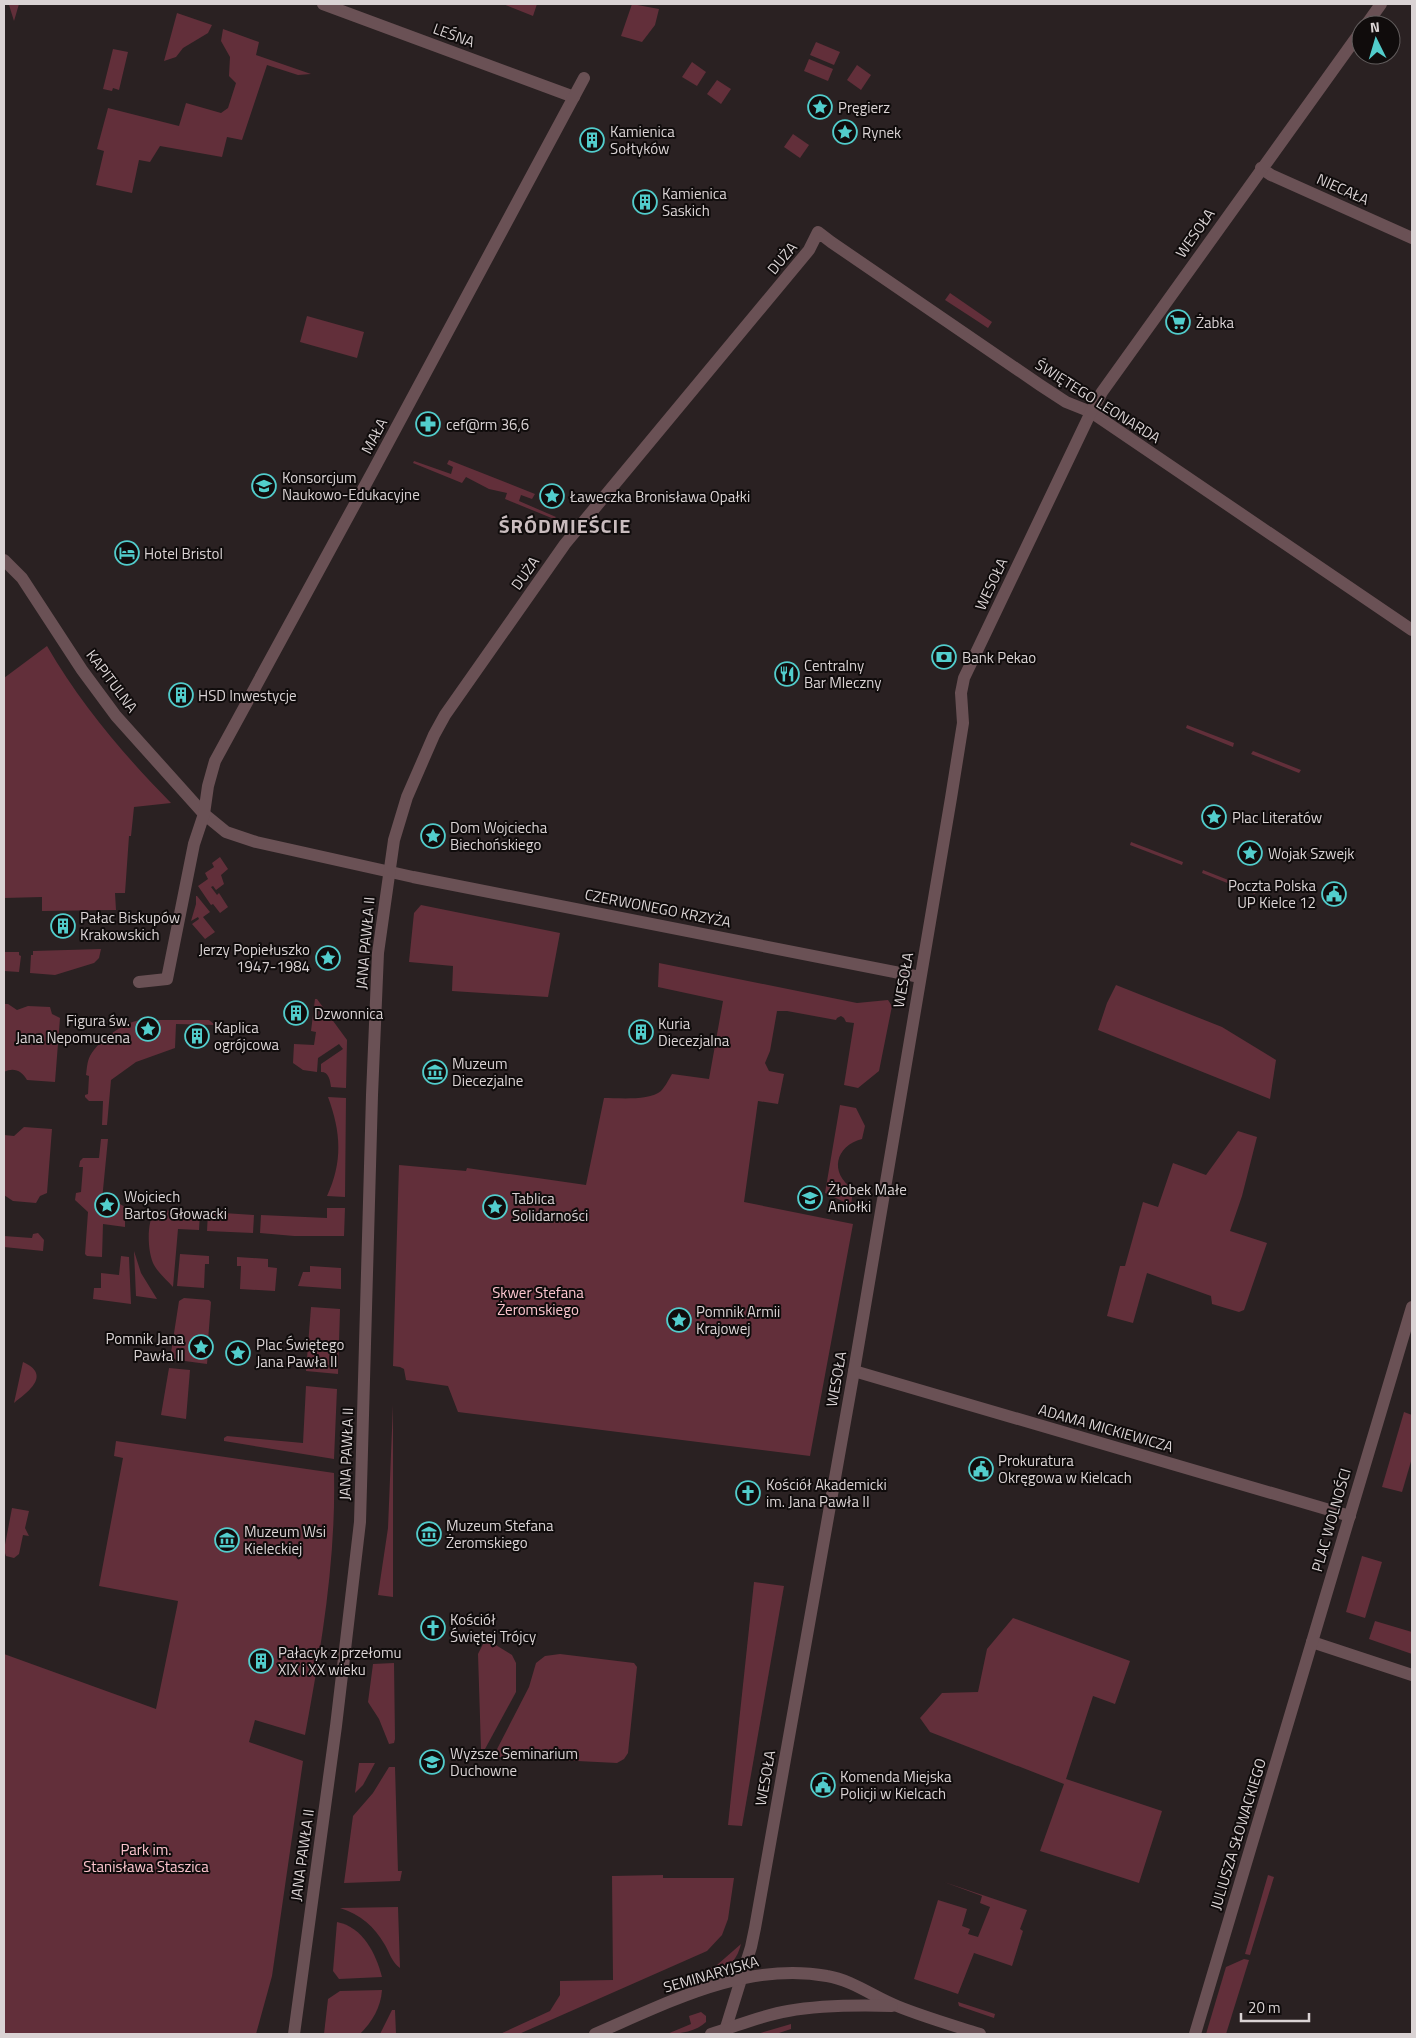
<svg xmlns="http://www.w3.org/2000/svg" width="1416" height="2038" viewBox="0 0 1416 2038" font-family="'Titillium Web',sans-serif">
<rect width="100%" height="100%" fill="#2a2122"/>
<g fill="#622f3a">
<polygon points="8,4 19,4 14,21 9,5"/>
<polygon points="503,4 537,4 533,16"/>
<polygon points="632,4 659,9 655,25 642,42 621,36"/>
<polygon points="177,13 212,25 208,33 183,48 176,57 164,61"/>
<polygon points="223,29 259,42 256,55 311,74 298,75 267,65 242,140 227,137 222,157 160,146 150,162 139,160 132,193 96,185 104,151 97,149 108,108 179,126 186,103 221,113 228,108 236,83 229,76 230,57 221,41"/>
<polygon points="816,42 840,52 834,65 810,55"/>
<polygon points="113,49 128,52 119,90 113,88 112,91 103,89"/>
<polygon points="809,59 833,69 828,81 804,71"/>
<polygon points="692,62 706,72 697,86 682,77"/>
<polygon points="857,65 871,75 861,90 847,80"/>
<polygon points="717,80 731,89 721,104 707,94"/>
<polygon points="793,134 809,145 800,158 784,147"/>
<polygon points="950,293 992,322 988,328 945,300"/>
<polygon points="307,316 364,332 357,358 300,342"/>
<polygon points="449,460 535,494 532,499 521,495 519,501 556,517 554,519 505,499 507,493 489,489 466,477 462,483 413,463 414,461 451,474 453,467 447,464"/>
<path d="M 47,646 C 81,705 124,755 171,803 L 134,807 L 131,836 L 129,836 L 125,893 L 115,893 L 116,910 L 42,911 L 42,897 L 4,898 L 4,678 Z"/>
<polygon points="1187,725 1234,743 1233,747 1186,728"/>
<polygon points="1253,751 1301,770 1299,773 1251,754"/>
<polygon points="1131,842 1183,862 1182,865 1130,845"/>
<polygon points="220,857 228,869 221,875 224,884 216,890 213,886 211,887 217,895 219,893 228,907 220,913 213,904 211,905 198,886 208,879 205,873 214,867 212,863"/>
<polygon points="1203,870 1256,891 1255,894 1202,873"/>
<polygon points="196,896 197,896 210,912 203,917 215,932 205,939 192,924 199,919 198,917 191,921 196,904"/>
<polygon points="421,905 560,933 548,997 452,991 453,966 409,962 414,913"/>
<polygon points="101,949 99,958 94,963 55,975 30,973 31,955 33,955 33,951"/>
<polygon points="4,952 19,952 19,955 21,956 19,972 4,971"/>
<path d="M 659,963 L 857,1003 L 888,1000 L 892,1006 L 879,1071 L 858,1088 L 844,1085 L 854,1023 L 846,1022 L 844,1018 L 841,1016 L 837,1018 L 836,1020 L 787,1011 L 777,1011 L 770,1051 L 765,1063 L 769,1071 L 784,1074 L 778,1104 L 758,1101 L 744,1202 L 853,1224 L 810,1456 L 458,1412 L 448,1386 L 406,1380 L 404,1369 L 400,1367 L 393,1366 L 399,1165 L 466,1171 L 467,1168 L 586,1185 L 604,1098 C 618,1098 650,1101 661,1091 C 665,1087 669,1079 672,1074 L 709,1079 L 723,1001 L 658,987 Z"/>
<polygon points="1116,985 1222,1027 1276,1060 1270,1099 1098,1030 1107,1003"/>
<path d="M 315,999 L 317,999 L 347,1040 L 346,1088 L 331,1087 C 330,1080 329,1072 321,1072 L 321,1064 L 343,1049 L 339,1044 L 318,1058 L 317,1072 L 303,1070 L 293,1063 L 294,1044 L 314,1045 L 316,1032 L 311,1031 Z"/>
<path d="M 4,1004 L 8,1004 L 17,1010 L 28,1006 L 50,1007 L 52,1014 L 60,1018 L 55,1082 L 27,1080 C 22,1071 14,1067 4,1072 Z"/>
<path d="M 140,1020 L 209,1020 L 215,1025 L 176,1024 L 175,1048 L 136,1062 L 111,1080 L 107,1125 L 102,1125 L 103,1101 L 89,1101 L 85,1097 L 85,1095 L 88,1094 L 89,1076 L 86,1075 C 87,1068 87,1062 90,1056 C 99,1040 123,1023 140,1020 Z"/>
<path d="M 328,1097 L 346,1098 L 345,1197 L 327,1196 C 343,1162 341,1132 328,1097 Z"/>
<path d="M 840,1105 L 856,1108 L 865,1126 L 862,1139 C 835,1146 829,1173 853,1189 L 851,1205 L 825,1193 Z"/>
<polygon points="24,1127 52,1129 47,1193 40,1196 36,1203 13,1201 4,1195 4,1135 14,1136"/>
<polygon points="1238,1131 1257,1137 1242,1196 1230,1231 1267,1243 1244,1310 1239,1312 1212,1304 1211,1296 1147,1273 1133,1323 1107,1316 1120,1266 1125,1266 1143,1202 1158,1207 1173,1163 1206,1175"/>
<polygon points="101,1139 108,1139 101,1210 109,1210 110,1198 125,1207 125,1227 103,1224 102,1257 87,1256 85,1254 88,1212 75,1200 76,1193 81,1192 83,1167 79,1167 80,1161 83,1158 99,1158"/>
<polygon points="327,1208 345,1208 344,1236 294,1236 260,1233 261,1215 327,1218"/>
<path d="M 155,1210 L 200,1212 L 199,1230 L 178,1229 L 173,1287 C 167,1280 157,1272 153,1263 C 147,1248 147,1222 155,1210 Z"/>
<polygon points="208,1212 254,1215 253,1233 207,1231"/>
<polygon points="4,1233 4,1236 32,1238 33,1234 38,1233 44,1240 43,1251 4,1247"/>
<polygon points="134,1251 141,1273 157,1299 136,1296"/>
<polygon points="180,1254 209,1256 209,1264 205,1264 204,1288 177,1286"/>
<polygon points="121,1256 129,1257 131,1304 93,1299 94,1288 101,1288 101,1273 119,1275"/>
<polygon points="237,1257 268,1259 268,1267 277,1268 275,1291 240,1289 241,1266 237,1266"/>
<polygon points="310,1266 341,1268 341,1289 298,1286 303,1272 310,1272"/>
<polygon points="184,1298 209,1300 211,1302 208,1341 196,1339 195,1350 208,1352 207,1364 170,1359 179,1301"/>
<polygon points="311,1307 340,1309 338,1374 306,1371"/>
<path d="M 23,1362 C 52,1375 28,1392 14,1403 Z"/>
<polygon points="169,1368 190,1370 186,1419 161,1415"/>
<polygon points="306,1386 337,1389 334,1459 224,1441 224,1438 227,1436 303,1443"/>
<polygon points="393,1405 393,1597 378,1595 388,1528"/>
<polygon points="1404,1412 1412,1415 1412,1458 1402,1492 1382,1487"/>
<path d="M 116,1441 L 334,1473 C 336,1561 321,1649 305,1735 L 255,1720 L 249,1742 L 303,1761 L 272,1976 L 256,2034 L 4,2034 L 4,1654 L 156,1709 L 177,1607 L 178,1601 L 99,1586 L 123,1458 L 114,1456 Z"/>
<polygon points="12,1508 29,1511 25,1528 29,1536 23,1535 19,1554 14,1558 6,1556 4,1550"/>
<polygon points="1362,1556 1382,1562 1365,1618 1346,1612"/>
<polygon points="754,1582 784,1586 742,1826 728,1825"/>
<polygon points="1013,1618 1130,1661 1115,1704 1093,1696 1066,1779 1162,1811 1139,1883 1040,1851 1064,1784 930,1732 920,1718 942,1693 978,1692 987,1649"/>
<polygon points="1375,1621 1412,1632 1412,1654 1369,1639"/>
<polygon points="491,1642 512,1655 516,1663 516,1692 485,1749 481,1749 478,1654 483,1644"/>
<polygon points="560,1654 634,1663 637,1667 628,1753 624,1759 617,1763 498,1757 495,1753 529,1687 536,1663 545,1656"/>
<polygon points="394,1663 395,1739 394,1743 389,1744 379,1719 368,1702 373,1664"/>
<polygon points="359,1763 375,1763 363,1785 355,1793"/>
<polygon points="389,1767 395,1767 398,1871 402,1871 400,1881 344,1883 353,1816 373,1793"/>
<polygon points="663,1875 663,1878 734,1878 728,1919 722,1935 707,1951 519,2034 500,2034 550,2011 560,1995 560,1981 613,1980 612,1876"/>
<polygon points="1268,1875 1274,1877 1250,1955 1245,1954"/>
<polygon points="944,1882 1027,1910 1020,1929 1023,1931 1012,1966 974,1953 958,1994 914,1979 938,1900 967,1909 962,1926 970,1929 968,1934 978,1937 990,1907 980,1903 982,1896"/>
<path d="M 398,1907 L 400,1968 C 392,1962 390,1954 385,1945 C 374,1926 361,1915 340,1908 Z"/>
<path d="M 337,1922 C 363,1927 376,1954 382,1977 L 339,1979 L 333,1971 Z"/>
<path d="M 741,1944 C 734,1973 712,1974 687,1981 L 717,1965 Z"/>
<polygon points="1244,1959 1249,1960 1226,2034 1206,2034 1226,1967"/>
<path d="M 382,1990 C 381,2007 372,2022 360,2034 L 324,2034 L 328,1999 L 340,1991 Z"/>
<polygon points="958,2002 995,2014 994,2018 959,2006"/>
<polygon points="392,2010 395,2010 396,2034 380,2034"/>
<path d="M 701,2012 L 706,2016 L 706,2022 C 697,2031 680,2034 667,2034 L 691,2024 L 689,2016 Z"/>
<polygon points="791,2024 791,2029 776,2034 757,2034"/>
</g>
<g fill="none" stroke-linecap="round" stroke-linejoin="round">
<g stroke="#6a5155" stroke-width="12">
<polyline points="323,4 574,97"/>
<polyline points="1366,25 1381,4"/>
<polyline points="1261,168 1271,175 1412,238"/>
<polyline points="4,560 22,578 82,670 116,716 204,814 226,832 256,842 413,877 920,977"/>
<polyline points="139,982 167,979 194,844 204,814 208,786 215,761 374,469 584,78"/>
<polyline points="854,1371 1350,1516"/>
<polyline points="1312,1642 1412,1675"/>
<polyline points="294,2034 336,1726 360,1522 372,1095 378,953 394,840 407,797 434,735 445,715 565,544 809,250 818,232 831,242 1040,385 1066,402 1091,412 1412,630"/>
<polyline points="724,2034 751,1947 755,1928 854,1371 951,798 963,723 961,693 964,678 1091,412 1102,392 1361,31"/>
<polyline points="1195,2034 1412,1307"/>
</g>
<g stroke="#6a5155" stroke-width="12">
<path d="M 595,2034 C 667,2003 746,1961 827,1976 C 852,1980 874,1997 897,2006 C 924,2017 952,2025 980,2034"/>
<path d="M 711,2034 C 737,2026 762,2015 788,2011 C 822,2005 857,2005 892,2006"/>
</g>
</g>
<defs>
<g id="sight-ring" transform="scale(1.25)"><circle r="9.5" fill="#100c0c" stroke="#52cdcc" stroke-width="1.5"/><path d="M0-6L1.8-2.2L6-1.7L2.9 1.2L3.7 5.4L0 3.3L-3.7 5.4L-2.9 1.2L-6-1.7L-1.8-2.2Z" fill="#52cdcc"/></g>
<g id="building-ring" transform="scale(1.25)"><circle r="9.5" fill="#100c0c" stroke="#52cdcc" stroke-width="1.5"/><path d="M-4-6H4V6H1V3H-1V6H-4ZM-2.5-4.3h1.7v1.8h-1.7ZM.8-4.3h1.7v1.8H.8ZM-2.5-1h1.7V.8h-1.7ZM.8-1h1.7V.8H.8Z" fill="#52cdcc"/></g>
<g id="supermarket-ring" transform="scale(1.25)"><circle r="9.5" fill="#100c0c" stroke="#52cdcc" stroke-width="1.5"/><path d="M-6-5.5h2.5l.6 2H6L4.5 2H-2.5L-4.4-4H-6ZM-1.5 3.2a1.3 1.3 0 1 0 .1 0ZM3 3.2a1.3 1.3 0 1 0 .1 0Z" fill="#52cdcc"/></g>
<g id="pharmacy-ring" transform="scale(1.25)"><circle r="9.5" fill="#100c0c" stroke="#52cdcc" stroke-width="1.5"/><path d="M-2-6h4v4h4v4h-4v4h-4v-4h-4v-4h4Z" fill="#52cdcc"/></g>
<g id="school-ring" transform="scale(1.25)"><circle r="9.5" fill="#100c0c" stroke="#52cdcc" stroke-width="1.5"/><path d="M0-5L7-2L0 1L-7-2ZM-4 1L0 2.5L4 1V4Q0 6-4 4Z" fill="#52cdcc"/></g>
<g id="hotel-ring" transform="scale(1.25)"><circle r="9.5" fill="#100c0c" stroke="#52cdcc" stroke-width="1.5"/><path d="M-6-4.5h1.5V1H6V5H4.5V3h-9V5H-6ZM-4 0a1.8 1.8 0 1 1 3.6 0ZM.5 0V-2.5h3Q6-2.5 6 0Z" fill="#52cdcc"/></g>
<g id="bank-ring" transform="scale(1.25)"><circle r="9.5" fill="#100c0c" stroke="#52cdcc" stroke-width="1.5"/><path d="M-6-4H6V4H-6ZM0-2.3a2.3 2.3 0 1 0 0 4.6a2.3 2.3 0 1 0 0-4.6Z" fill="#52cdcc"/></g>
<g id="restaurant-ring" transform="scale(1.25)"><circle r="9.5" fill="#100c0c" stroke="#52cdcc" stroke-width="1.5"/><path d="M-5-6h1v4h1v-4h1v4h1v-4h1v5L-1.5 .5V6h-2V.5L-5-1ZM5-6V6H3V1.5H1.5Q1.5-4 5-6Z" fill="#52cdcc"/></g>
<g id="civic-ring" transform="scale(1.25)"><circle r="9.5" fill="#100c0c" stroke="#52cdcc" stroke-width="1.5"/><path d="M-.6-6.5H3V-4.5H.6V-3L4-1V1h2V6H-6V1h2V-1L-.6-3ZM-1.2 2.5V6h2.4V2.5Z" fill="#52cdcc"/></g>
<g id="museum-ring" transform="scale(1.25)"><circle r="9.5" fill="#100c0c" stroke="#52cdcc" stroke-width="1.5"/><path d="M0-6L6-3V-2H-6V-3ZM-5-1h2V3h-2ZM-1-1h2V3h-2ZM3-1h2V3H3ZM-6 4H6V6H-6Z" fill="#52cdcc"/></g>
<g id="church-ring" transform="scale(1.25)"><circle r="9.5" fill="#100c0c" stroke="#52cdcc" stroke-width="1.5"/><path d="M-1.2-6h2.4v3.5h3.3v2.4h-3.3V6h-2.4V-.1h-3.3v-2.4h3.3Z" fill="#52cdcc"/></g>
<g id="university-ring" transform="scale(1.25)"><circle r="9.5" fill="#100c0c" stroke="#52cdcc" stroke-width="1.5"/><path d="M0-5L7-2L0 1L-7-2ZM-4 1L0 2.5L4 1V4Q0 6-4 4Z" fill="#52cdcc"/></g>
</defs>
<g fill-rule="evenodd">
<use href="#sight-ring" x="820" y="107"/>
<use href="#sight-ring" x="845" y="132"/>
<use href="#building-ring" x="592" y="140"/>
<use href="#building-ring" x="645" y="202"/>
<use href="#supermarket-ring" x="1178" y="322"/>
<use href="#pharmacy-ring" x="428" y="424"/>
<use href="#school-ring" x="264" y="486"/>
<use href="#sight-ring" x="552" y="496"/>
<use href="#hotel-ring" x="127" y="553"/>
<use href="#bank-ring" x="944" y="657"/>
<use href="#restaurant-ring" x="787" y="674"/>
<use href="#building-ring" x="181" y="695"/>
<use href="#sight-ring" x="1214" y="817"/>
<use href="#sight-ring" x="433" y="836"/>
<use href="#sight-ring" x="1250" y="853"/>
<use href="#civic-ring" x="1334" y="894"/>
<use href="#building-ring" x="63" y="926"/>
<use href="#sight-ring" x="328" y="958"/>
<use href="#building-ring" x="296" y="1013"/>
<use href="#sight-ring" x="148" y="1029"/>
<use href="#building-ring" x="641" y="1032"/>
<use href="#building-ring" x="197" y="1036"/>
<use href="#museum-ring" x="435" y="1072"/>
<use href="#school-ring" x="810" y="1198"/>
<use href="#sight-ring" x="107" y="1205"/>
<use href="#sight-ring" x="495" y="1207"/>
<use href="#sight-ring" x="679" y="1320"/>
<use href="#sight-ring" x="201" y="1347"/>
<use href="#sight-ring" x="238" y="1353"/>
<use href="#civic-ring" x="981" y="1469"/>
<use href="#church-ring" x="748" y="1493"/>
<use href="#museum-ring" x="429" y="1534"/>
<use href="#museum-ring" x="227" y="1540"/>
<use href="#church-ring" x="433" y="1628"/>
<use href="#building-ring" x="261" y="1661"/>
<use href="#university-ring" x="432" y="1762"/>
<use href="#civic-ring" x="823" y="1785"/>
</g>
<g text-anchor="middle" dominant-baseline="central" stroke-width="4" stroke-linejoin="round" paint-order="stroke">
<g font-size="15" fill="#dad3d4" stroke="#100c0c">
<text transform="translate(454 35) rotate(20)">LEŚNA</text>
<text transform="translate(1343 189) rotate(24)">NIECAŁA</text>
<text transform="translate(1195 233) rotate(-55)">WESOŁA</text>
<text transform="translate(782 258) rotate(-50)">DUŻA</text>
<text transform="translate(1098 401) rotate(32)">ŚWIĘTEGO LEONARDA</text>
<text transform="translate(374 436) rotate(-62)">MAŁA</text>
<text transform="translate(525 573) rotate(-55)">DUŻA</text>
<text transform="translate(991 584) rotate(-65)">WESOŁA</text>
<text transform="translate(112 681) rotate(53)">KAPITULNA</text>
<text transform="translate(658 908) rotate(11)">CZERWONEGO KRZYŻA</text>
<text transform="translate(365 943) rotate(-85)">JANA PAWŁA II</text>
<text transform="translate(903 980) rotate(-80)">WESOŁA</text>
<text transform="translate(836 1379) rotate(-80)">WESOŁA</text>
<text transform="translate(1106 1428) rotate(16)">ADAMA MICKIEWICZA</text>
<text transform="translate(346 1454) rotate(-88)">JANA PAWŁA II</text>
<text transform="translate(1331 1520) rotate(-74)">PLAC WOLNOŚCI</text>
<text transform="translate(765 1778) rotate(-80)">WESOŁA</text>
<text transform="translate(1238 1834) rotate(-73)">JULIUSZA SŁOWACKIEGO</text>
<text transform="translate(302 1855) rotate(-82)">JANA PAWŁA II</text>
<text transform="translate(711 1974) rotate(-16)">SEMINARYJSKA</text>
</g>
<g font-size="15" fill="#dad3d4" stroke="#100c0c" text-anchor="start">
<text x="838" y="107">Pręgierz</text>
<text x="610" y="131">Kamienica<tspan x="610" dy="17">Sołtyków</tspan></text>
<text x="862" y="132">Rynek</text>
<text x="662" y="193">Kamienica<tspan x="662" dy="17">Saskich</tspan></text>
<text x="1196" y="322">Żabka</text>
<text x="446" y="424">cef@rm 36,6</text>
<text x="282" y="477">Konsorcjum<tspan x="282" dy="17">Naukowo-Edukacyjne</tspan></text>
<text x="570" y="496">Ławeczka Bronisława Opałki</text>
<text x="144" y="553">Hotel Bristol</text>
<text x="962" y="657">Bank Pekao</text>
<text x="804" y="665">Centralny<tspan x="804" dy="17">Bar Mleczny</tspan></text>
<text x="198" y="695">HSD Inwestycje</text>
<text x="1232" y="817">Plac Literatów</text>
<text x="450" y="827">Dom Wojciecha<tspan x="450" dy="17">Biechońskiego</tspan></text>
<text x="1268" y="853">Wojak Szwejk</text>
<text x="1316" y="885" text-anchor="end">Poczta Polska<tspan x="1316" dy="17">UP Kielce 12</tspan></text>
<text x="80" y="917">Pałac Biskupów<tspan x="80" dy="17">Krakowskich</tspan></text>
<text x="310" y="949" text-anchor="end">Jerzy Popiełuszko<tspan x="310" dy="17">1947-1984</tspan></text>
<text x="314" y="1013">Dzwonnica</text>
<text x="130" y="1020" text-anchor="end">Figura św.<tspan x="130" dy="17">Jana Nepomucena</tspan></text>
<text x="658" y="1023">Kuria<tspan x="658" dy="17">Diecezjalna</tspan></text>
<text x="214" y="1027">Kaplica<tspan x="214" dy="17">ogrójcowa</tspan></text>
<text x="452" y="1063">Muzeum<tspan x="452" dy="17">Diecezjalne</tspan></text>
<text x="828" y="1189">Żłobek Małe<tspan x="828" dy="17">Aniołki</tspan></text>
<text x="124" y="1196">Wojciech<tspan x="124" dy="17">Bartos Głowacki</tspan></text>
<text x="512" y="1198">Tablica<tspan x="512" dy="17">Solidarności</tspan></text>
<text x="696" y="1311">Pomnik Armii<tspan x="696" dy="17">Krajowej</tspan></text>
<text x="184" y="1338" text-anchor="end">Pomnik Jana<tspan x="184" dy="17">Pawła II</tspan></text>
<text x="256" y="1344">Plac Świętego<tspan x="256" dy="17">Jana Pawła II</tspan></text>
<text x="998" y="1460">Prokuratura<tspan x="998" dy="17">Okręgowa w Kielcach</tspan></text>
<text x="766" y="1484">Kościół Akademicki<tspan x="766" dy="17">im. Jana Pawła II</tspan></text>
<text x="446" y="1525">Muzeum Stefana<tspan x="446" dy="17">Żeromskiego</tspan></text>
<text x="244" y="1531">Muzeum Wsi<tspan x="244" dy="17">Kieleckiej</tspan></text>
<text x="450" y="1619">Kościół<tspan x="450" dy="17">Świętej Trójcy</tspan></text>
<text x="278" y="1652">Pałacyk z przełomu<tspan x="278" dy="17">XIX i XX wieku</tspan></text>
<text x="450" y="1753">Wyższe Seminarium<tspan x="450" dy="17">Duchowne</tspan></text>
<text x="840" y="1776">Komenda Miejska<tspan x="840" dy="17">Policji w Kielcach</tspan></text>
</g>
<g font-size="15" fill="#fcc5ce" stroke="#100c0c">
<text x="538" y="1292">Skwer Stefana<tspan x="538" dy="17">Żeromskiego</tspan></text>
<text x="146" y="1849">Park im.<tspan x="146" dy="17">Stanisława Staszica</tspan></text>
</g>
<g font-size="20" font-weight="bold" letter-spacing="1" fill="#c9bcbe" stroke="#100c0c">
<text x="565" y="525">ŚRÓDMIEŚCIE</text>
</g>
</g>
<rect width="1416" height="2038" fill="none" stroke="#dad3d4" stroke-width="10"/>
<g transform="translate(1376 40) rotate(355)"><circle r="24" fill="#100c0c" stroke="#615c5c"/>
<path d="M0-4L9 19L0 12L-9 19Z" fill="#52cdcc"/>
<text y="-8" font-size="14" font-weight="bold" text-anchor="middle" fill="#dad3d4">N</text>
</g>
<path d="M1241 2013v8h68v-8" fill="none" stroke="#dad3d4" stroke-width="2.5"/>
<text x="1248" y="2013" font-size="15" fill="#dad3d4" stroke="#100c0c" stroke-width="4" paint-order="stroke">20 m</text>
</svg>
